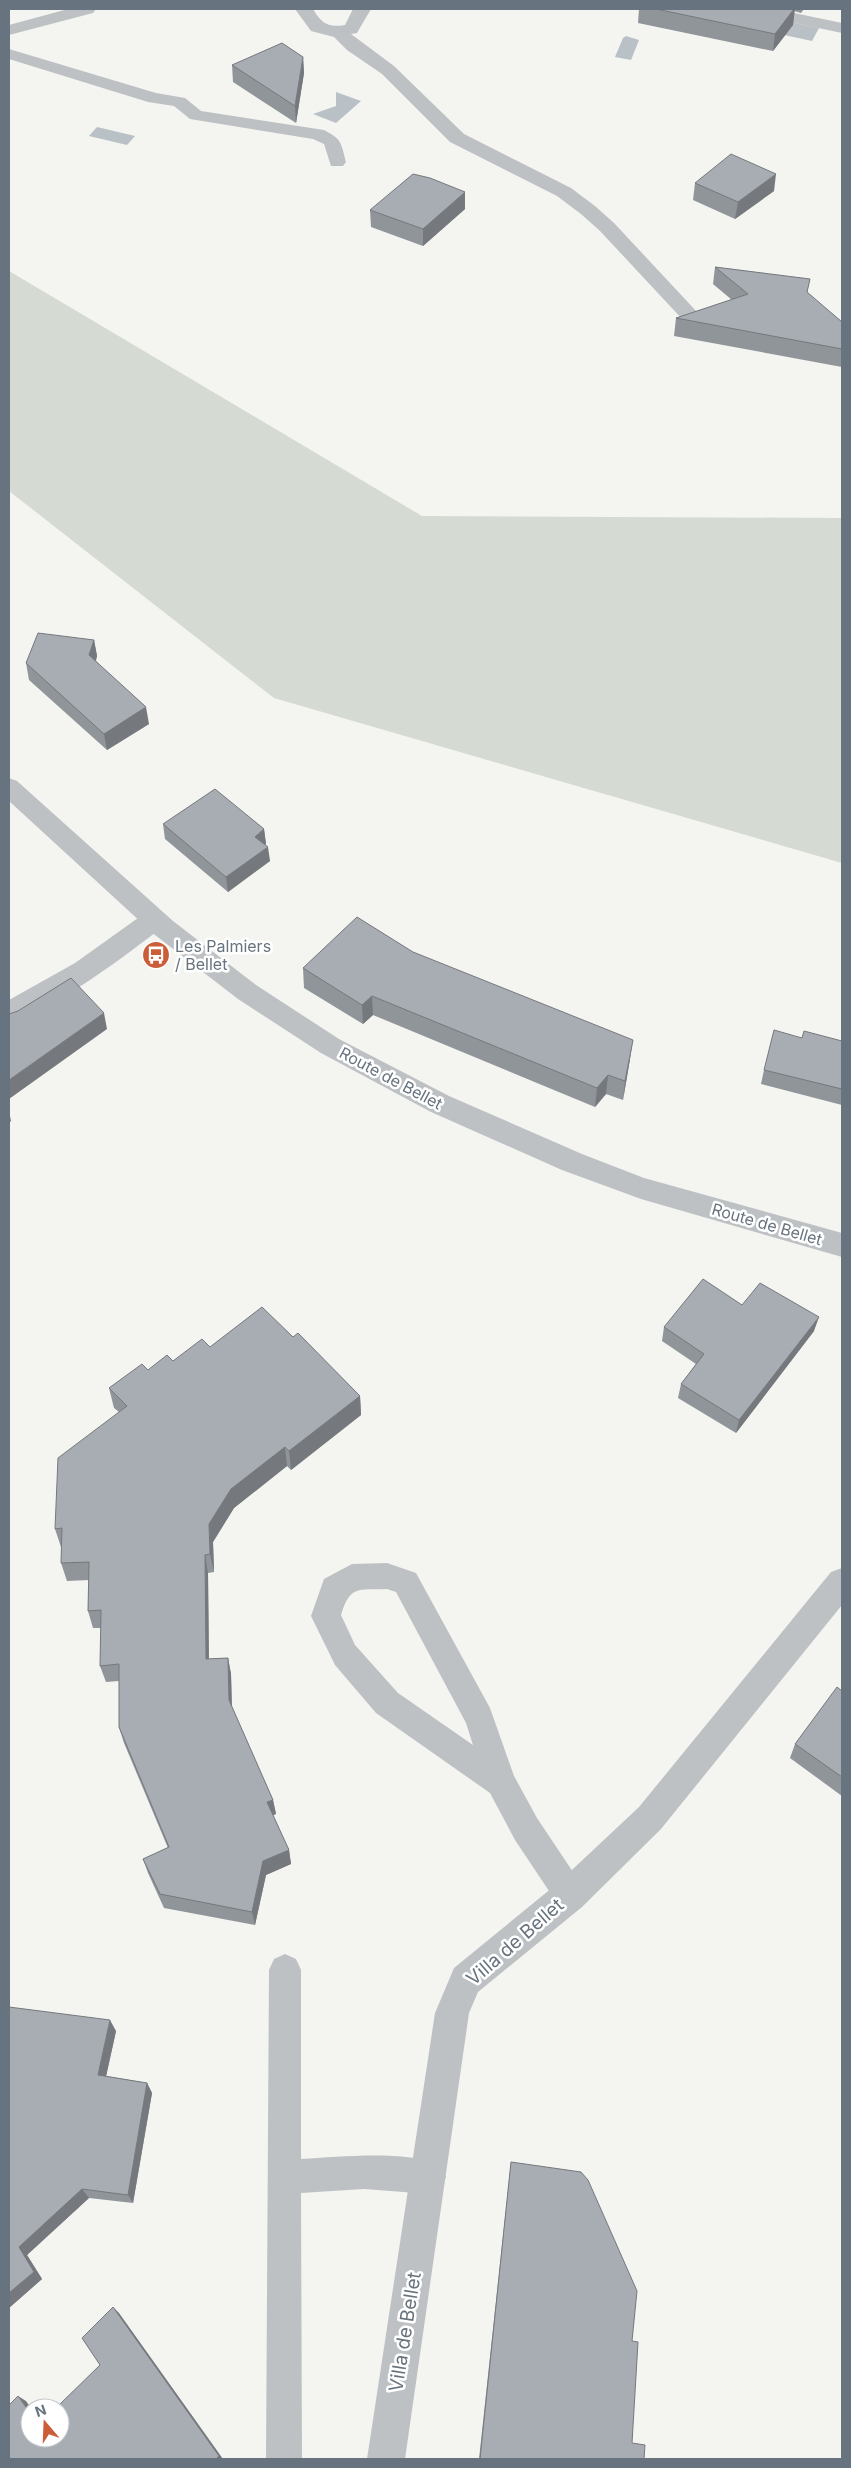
<svg xmlns="http://www.w3.org/2000/svg" width="851" height="2468" viewBox="0 0 851 2468" font-family="Inter,sans-serif">
<rect width="100%" height="100%" fill="#f4f4f1"/>
<polygon fill="#d5dad2" points="9,271 422,516 842,518 842,863 274,698 9,491"/>
<g fill="#b9c1c6">
<polygon points="790,22 819,28 812,41 784,35"/>
<polygon points="626,36 639,40 631,60 615,57 623,38"/>
<polygon points="336,92 361,101 336,123 313,114 336,106"/>
<polygon points="97,127 135,136 127,145 89,136"/>
</g>
<g fill="none" stroke-linecap="round" stroke-linejoin="round">
<g fill="#bec1c4" fill-rule="evenodd">
<path d="M 9,49 L 156,93 L 185,98 L 201,111 L 324,130 C 342,139 341,143 346,162 L 343,166 L 331,166 L 324,144 L 313,139 L 190,119 L 174,106 L 148,102 L 9,59 Z"/>
<path d="M 387,1563 L 416,1573 L 490,1708 L 514,1776 L 537,1818 L 581,1884 L 586,1895 L 581,1906 L 570,1911 L 559,1906 L 515,1840 L 490,1793 L 376,1713 L 335,1665 L 311,1616 L 324,1579 L 352,1564 ZM 387,1589 L 396,1592 L 466,1723 L 473,1745 L 398,1693 L 355,1645 L 341,1615 C 350,1585 358,1590 387,1589 Z"/>
<path d="M 285,1954 L 296,1959 L 301,1970 L 301,2159 C 342,2157 404,2150 441,2165 L 446,2177 L 441,2189 L 429,2194 L 364,2189 L 301,2193 L 302,2459 L 266,2459 L 269,1970 L 274,1959 Z"/>
</g>
<g fill="#bec1c4" fill-rule="evenodd">
<polygon points="68,9 96,9 93,13 9,35 9,25"/>
<path d="M 295,9 L 313,9 C 321,23 328,28 345,25 L 353,9 L 371,9 L 357,33 L 351,34 L 394,66 L 464,134 L 571,188 L 595,206 L 614,223 L 698,313 L 701,317 L 698,321 L 691,323 L 684,321 L 600,231 L 581,214 L 557,196 L 450,142 L 382,74 L 347,50 L 334,37 L 311,31 Z"/>
<polygon points="742,9 775,9 842,23 842,33 751,14 745,13"/>
<path d="M 154,911 L 163,913 L 166,920 L 163,927 C 120,959 61,1006 9,1021 L 9,1000 L 75,963 L 145,913 Z"/>
<polygon points="842,1568 842,1605 661,1829 582,1907 478,1992 469,2013 405,2459 367,2459 435,2013 454,1968 558,1883 639,1807 831,1572"/>
</g>
<polygon fill="#bec1c4" fill-rule="evenodd" points="9,778 17,781 173,921 256,985 339,1039 449,1096 582,1154 644,1178 842,1233 842,1257 641,1199 562,1170 431,1112 321,1053 238,999 155,935 9,801"/>
</g>
<g fill="#909599">
<polygon points="639,9 804,9 801,13 794,11 793,25 773,51 638,23"/>
<polygon points="303,57 304,73 296,123 233,82 232,65"/>
<polygon points="695,183 774,191 735,219 693,200"/>
<polygon points="465,209 423,246 371,227 370,210"/>
<polygon points="715,267 810,279 807,293 842,322 842,367 674,336 676,318 732,300 713,284"/>
<polygon points="94,640 97,656 96,661 149,724 107,750 29,680 26,663"/>
<polygon points="163,824 264,829 266,844 265,844 270,861 228,892 165,839"/>
<polygon points="413,952 630,1059 623,1100 606,1094 595,1107 373,1015 363,1024 304,988 303,968"/>
<polygon points="842,1041 842,1105 761,1084 764,1070"/>
<polygon points="742,1305 814,1331 736,1433 678,1398 681,1384 696,1364 662,1341 664,1327"/>
<polygon points="293,1337 360,1396 361,1415 291,1470 287,1466 234,1508 213,1542 214,1572 208,1573 209,1659 228,1658 231,1674 232,1707 273,1800 276,1814 273,1815 289,1850 291,1864 266,1875 255,1925 164,1908 148,1873 143,1859 168,1848 124,1743 119,1727 119,1681 106,1682 100,1666 101,1628 93,1628 88,1611 89,1580 67,1581 61,1563 62,1547 61,1547 55,1529 119,1412 114,1408 109,1388 148,1370 210,1347"/>
<polygon points="842,1691 842,1796 790,1758 795,1744"/>
<polygon points="9,2007 116,2031 106,2076 147,2083 152,2093 133,2203 89,2198 27,2255 42,2279 9,2308"/>
<polygon points="511,2162 632,2341 632,2443 644,2459 479,2459"/>
</g>
<g fill="#75797d">
<polygon points="794,9 795,9 793,25 773,51 775,34"/>
<polygon points="303,57 304,73 296,123 295,106"/>
<polygon points="776,174 774,191 735,219 738,202"/>
<polygon points="465,192 465,209 423,246 423,229"/>
<polygon points="94,640 97,656 92,672 89,655"/>
<polygon points="146,707 149,724 107,750 104,734"/>
<polygon points="264,829 266,844 257,851 255,837"/>
<polygon points="268,847 270,861 228,892 226,877"/>
<polygon points="372,996 373,1015 363,1024 362,1005"/>
<polygon points="104,1013 107,1029 9,1099 9,1080"/>
<polygon points="633,1040 630,1059 623,1100 625,1081"/>
<polygon points="608,1075 606,1094 595,1107 597,1088"/>
<polygon points="9,1111 11,1121 9,1123"/>
<polygon points="819,1317 814,1331 736,1433 739,1420"/>
<polygon points="360,1396 361,1415 291,1470 289,1451"/>
<polygon points="285,1447 287,1466 234,1508 213,1542 214,1572 210,1554 209,1524 231,1489"/>
<polygon points="205,1555 208,1573 209,1675 206,1659"/>
<polygon points="228,1658 231,1674 232,1716 229,1700"/>
<polygon points="273,1800 276,1814 270,1816 267,1802"/>
<polygon points="289,1850 291,1864 266,1875 255,1925 252,1912 263,1861"/>
<polygon points="110,2020 116,2031 104,2086 98,2075"/>
<polygon points="147,2083 152,2093 133,2203 128,2195"/>
<polygon points="82,2189 89,2198 27,2255 42,2279 9,2308 9,2293 19,2247"/>
<polygon points="113,2307 119,2313 223,2459 216,2459"/>
<polygon points="18,2396 26,2401 31,2408 30,2408 30,2413"/>
</g>
<g fill="#a7adb2" stroke="#75797d">
<polygon points="656,9 794,9 775,34"/>
<polygon points="282,43 303,57 295,106 232,65"/>
<polygon points="731,154 776,174 738,202 695,183"/>
<polygon points="413,174 430,178 465,192 423,229 370,210"/>
<polygon points="715,267 810,279 807,292 842,322 842,349 676,318 748,294"/>
<polygon points="38,633 94,640 89,655 146,707 104,734 26,663"/>
<polygon points="215,789 264,829 255,837 268,847 226,877 163,824"/>
<polygon points="357,917 413,952 633,1040 625,1081 608,1075 597,1088 372,996 362,1005 303,968"/>
<polygon points="71,978 104,1013 9,1080 9,1014 18,1011"/>
<polygon points="774,1030 802,1038 804,1031 842,1041 842,1089 764,1070"/>
<polygon points="703,1279 742,1305 760,1283 819,1317 739,1420 681,1384 704,1354 664,1327"/>
<polygon points="262,1307 293,1337 298,1333 360,1396 289,1451 285,1447 231,1489 209,1524 210,1554 205,1555 206,1659 228,1658 229,1700 273,1800 267,1802 289,1850 263,1861 252,1912 160,1894 143,1859 169,1847 119,1727 119,1664 100,1666 101,1610 88,1611 89,1562 61,1563 62,1528 55,1529 58,1458 127,1406 109,1388 142,1364 148,1370 167,1355 173,1361 202,1339 210,1347"/>
<polygon points="837,1687 842,1691 842,1777 795,1744"/>
<polygon points="9,2007 110,2020 98,2075 147,2083 128,2195 82,2189 19,2247 34,2272 9,2293"/>
<polygon points="511,2162 581,2172 588,2180 637,2291 632,2341 638,2342 632,2443 645,2445 644,2459 480,2459"/>
<polygon points="113,2307 219,2456 216,2459 9,2459 9,2405 18,2396 30,2413 30,2438 60,2438 60,2408 56,2408 100,2365 82,2338"/>
</g>
<defs>
<g id="bus-disc" transform="scale(1.4375)"><circle r="9.5" fill="#cb5d39" stroke="#fff"/><path d="M-5-6H5V4H4V6H2V4H-2V6H-4V4H-5ZM-3.5-4V0h7V-4ZM-3.5 1.2v1.5H-2V1.2ZM2 1.2v1.5H3.5V1.2Z" fill="#fff"/></g>
</defs>
<g fill-rule="evenodd">
<use href="#bus-disc" x="156" y="955"/>
</g>
<g text-anchor="middle" dominant-baseline="central" stroke-width="5" stroke-linejoin="round" paint-order="stroke">
<g font-size="16" fill="#67737e" stroke="#fff" text-anchor="start">
<text x="175" y="946">Les Palmiers<tspan x="175" dy="18">/ Bellet</tspan></text>
</g>
<g font-size="16" fill="#67737e" stroke="#fff">
<text transform="translate(391 1078) rotate(28)">Route de Bellet</text>
<text transform="translate(767 1224) rotate(16)">Route de Bellet</text>
</g>
<g font-size="19" fill="#67737e" stroke="#fff">
<text transform="translate(515 1942) rotate(-41)">Villa de Bellet</text>
<text transform="translate(405 2332) rotate(-81)">Villa de Bellet</text>
</g>
</g>
<rect width="851" height="2468" fill="none" stroke="#67737e" stroke-width="20"/>
<g transform="translate(45 2423) rotate(341)"><circle r="24" fill="#ffffff" stroke="#c2c7cb"/>
<path d="M0-4L9 19L0 12L-9 19Z" fill="#cb5d39"/>
<text y="-8" font-size="14" font-weight="bold" text-anchor="middle" fill="#67737e">N</text>
</g>
</svg>
